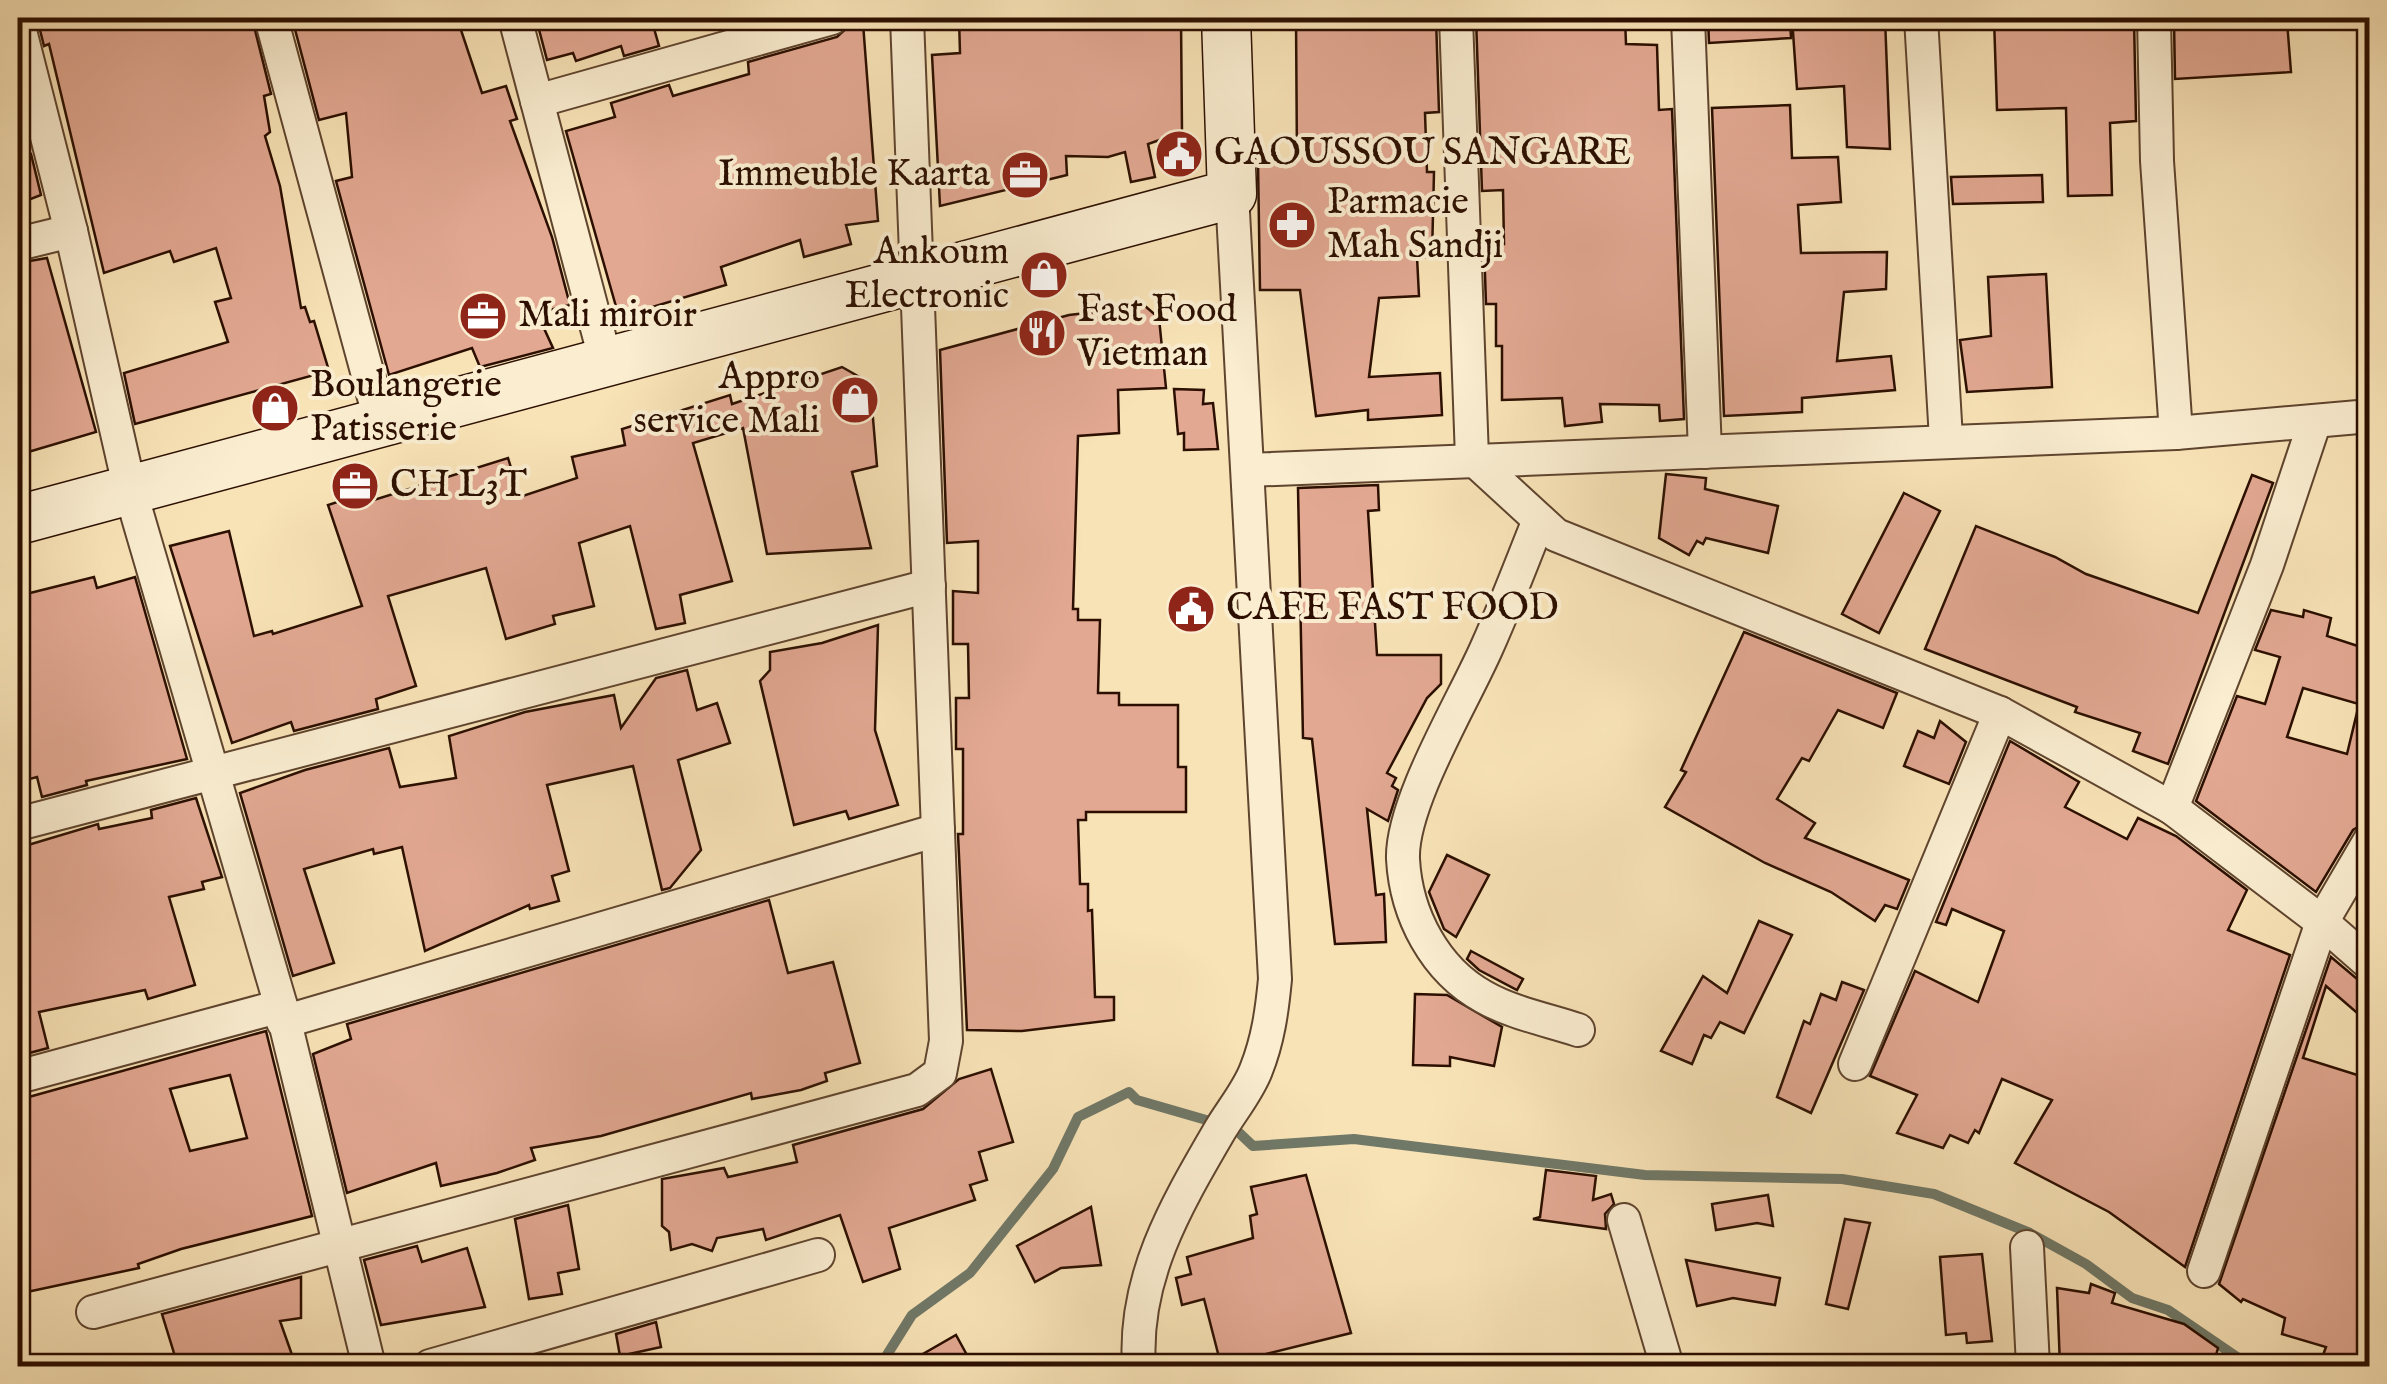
<svg xmlns="http://www.w3.org/2000/svg" width="2387" height="1384" viewBox="0 0 2387 1384" font-family="'IM FELL English',serif">
<rect width="100%" height="100%" fill="#f8e3b7"/>
<filter id="stains"><feTurbulence type="fractalNoise" baseFrequency=".002" numOctaves="4"/><feColorMatrix values="0 0 0 0 .2 0 0 0 0 .09 0 0 0 0 .02 0 0 0 .5 -.17"/></filter>
<radialGradient id="worn" r=".72"><stop offset=".6" stop-color="#630" stop-opacity="0"/><stop offset="1" stop-color="#630" stop-opacity=".3"/></radialGradient>
<g fill="none" stroke-linecap="round" stroke-linejoin="round">
<polyline stroke="#707867" stroke-width="10" points="880,1366 912,1315 970,1273 1053,1169 1078,1117 1129,1092 1137,1100 1234,1128 1253,1146 1354,1139 1645,1175 1842,1179 1934,1194 2030,1233 2086,1264 2132,1298 2168,1310 2250,1366"/>
</g>
<g fill="#e2a892" stroke="#2c0f00" stroke-width="2.5" fill-rule="evenodd">
<polygon points="37,18 252,18 271,94 264,96 270,132 265,136 280,186 301,308 305,307 310,322 314,321 329,371 135,424 124,373 228,342 215,302 231,298 216,248 174,262 170,251 104,273 49,44 44,46"/>
<polygon points="292,18 457,18 482,93 506,86 517,119 510,121 552,237 570,305 537,313 553,348 480,367 472,348 389,375 336,181 352,177 346,113 319,120"/>
<polygon points="536,18 651,18 659,46 624,56 621,46 576,61 573,53 547,60"/>
<polygon points="959,18 1181,18 1182,132 1148,144 1155,177 1131,182 1125,152 1108,157 1066,156 1067,175 940,206 932,55 960,53"/>
<polygon points="1296,18 1436,18 1439,112 1425,113 1427,172 1434,172 1432,257 1417,257 1419,296 1379,298 1369,377 1440,373 1442,415 1368,420 1368,410 1316,416 1300,290 1260,290 1258,162 1297,161"/>
<polygon points="1476,18 1625,18 1626,44 1657,45 1659,110 1672,109 1684,419 1660,421 1659,405 1600,404 1602,422 1565,426 1562,398 1502,400 1502,346 1496,346 1496,304 1486,304 1484,245 1504,244 1503,190 1482,191"/>
<polygon points="1708,18 1790,18 1791,38 1709,43"/>
<polygon points="1792,18 1885,18 1890,149 1847,147 1844,86 1797,89"/>
<polygon points="1994,18 2134,18 2136,121 2110,123 2112,195 2068,196 2066,108 1997,110"/>
<polygon points="2226,19 2226,26 2287,21 2291,72 2175,79 2174,20"/>
<polygon points="863,23 878,221 846,225 851,244 804,257 800,240 721,267 726,285 619,317 566,131 615,117 611,103 669,85 673,96 749,74 748,62 837,37 851,24"/>
<polygon points="1790,105 1792,158 1838,157 1841,202 1798,205 1801,253 1887,252 1886,289 1844,292 1837,361 1891,356 1895,390 1802,398 1802,412 1724,416 1712,108"/>
<polygon points="31,154 41,195 18,204 18,158"/>
<polygon points="2042,175 2043,202 1953,204 1951,177"/>
<polygon points="47,258 96,432 18,455 18,263"/>
<polygon points="2046,274 2052,387 1967,392 1960,340 1991,336 1988,277"/>
<polygon points="1145,306 1159,318 1166,388 1118,390 1119,433 1078,436 1073,609 1078,609 1078,620 1100,620 1098,693 1119,693 1119,705 1178,705 1178,767 1186,767 1186,812 1086,812 1086,820 1078,820 1080,884 1088,884 1088,911 1092,910 1095,997 1114,997 1114,1020 1022,1031 967,1030 958,834 963,834 963,749 956,749 956,698 969,698 968,644 953,644 953,591 978,593 978,541 947,543 940,350 1069,315"/>
<polygon points="842,367 870,383 877,466 852,472 871,548 767,554 743,428 693,443 732,581 680,595 685,623 656,629 630,526 579,543 594,606 553,616 555,624 506,639 486,568 388,596 416,686 376,699 378,709 294,731 291,722 232,743 170,546 229,531 254,636 272,631 273,634 362,606 328,505 371,491 374,500 508,458 520,497 577,478 572,457 625,445 622,429 730,395 732,404"/>
<polygon points="1174,389 1204,390 1203,404 1213,403 1218,449 1184,450 1184,433 1178,434"/>
<polygon points="1666,474 1706,478 1705,489 1778,506 1768,553 1706,538 1703,544 1697,541 1689,555 1659,538"/>
<polygon points="2252,475 2273,483 2168,764 2133,751 2140,733 2075,712 2077,707 1925,649 1976,526 2055,557 2086,574 2198,613"/>
<polygon points="1378,485 1379,510 1368,511 1377,655 1441,655 1441,684 1427,698 1387,773 1396,778 1392,786 1398,790 1388,821 1367,809 1376,895 1384,894 1386,942 1335,944 1312,739 1303,738 1298,488"/>
<polygon points="1904,493 1940,511 1879,633 1842,614"/>
<polygon points="94,577 97,588 135,577 187,759 86,781 87,785 42,797 37,777 18,782 18,596"/>
<path d="M 2271,610 L 2303,617 L 2304,610 L 2331,618 L 2327,636 L 2370,650 L 2370,820 L 2353,830 L 2316,892 L 2196,801 L 2237,696 L 2265,704 L 2280,657 L 2255,650 ZM 2303,688 L 2359,704 L 2347,754 L 2287,737 Z"/>
<polygon points="878,625 875,730 898,805 849,819 846,811 794,825 760,681 770,670 770,652 822,643"/>
<polygon points="1744,632 1897,693 1883,728 1838,710 1809,761 1802,758 1777,799 1815,823 1805,838 1909,880 1897,909 1885,905 1875,921 1831,892 1765,863 1665,807 1686,772 1681,770"/>
<polygon points="687,670 697,710 717,703 730,743 678,760 701,850 670,888 662,890 633,766 547,785 569,871 552,876 559,901 530,909 529,905 425,951 402,847 374,854 373,849 304,869 334,963 293,976 240,793 305,770 389,748 400,787 456,778 449,736 525,712 614,695 621,728 656,678"/>
<polygon points="1940,721 1966,742 1949,784 1904,766 1918,731 1934,738"/>
<polygon points="2010,741 2079,782 2065,807 2127,839 2138,818 2176,836 2247,890 2228,930 2290,955 2185,1267 2109,1212 2015,1163 2052,1100 2002,1079 1979,1133 1975,1130 1968,1143 1950,1135 1943,1148 1897,1133 1917,1095 1870,1076 1915,971 1978,1002 2004,931 1952,909 1946,925 1936,922"/>
<polygon points="196,798 222,877 202,882 204,889 169,897 195,985 148,999 145,990 39,1012 48,1048 18,1056 18,848 98,824 99,829 152,818 151,810"/>
<polygon points="1447,855 1489,875 1456,937 1444,929 1429,892"/>
<polygon points="769,900 788,973 833,962 860,1063 825,1073 827,1081 801,1090 752,1099 751,1093 601,1136 531,1148 535,1160 497,1173 441,1186 436,1163 347,1193 313,1054 351,1039 347,1024"/>
<polygon points="1759,921 1792,935 1744,1033 1720,1022 1711,1038 1704,1035 1692,1064 1661,1051 1703,976 1727,993"/>
<polygon points="1471,951 1523,979 1517,990 1479,970 1467,959"/>
<polygon points="2331,957 2357,979 2370,984 2370,1024 2326,986 2303,1058 2370,1079 2370,1366 2319,1366 2326,1347 2282,1334 2285,1318 2243,1299 2241,1302 2219,1284"/>
<polygon points="1842,982 1864,990 1811,1113 1777,1097 1804,1021 1810,1024 1821,994 1836,1000"/>
<polygon points="1415,994 1447,995 1502,1027 1494,1066 1450,1057 1450,1066 1413,1065"/>
<path d="M 266,1031 L 312,1216 L 181,1249 L 138,1264 L 139,1268 L 27,1292 L 18,1246 L 18,1100 ZM 230,1075 L 247,1138 L 190,1151 L 170,1089 Z"/>
<polygon points="991,1069 1013,1142 979,1152 987,1180 970,1185 975,1200 889,1228 900,1269 863,1282 840,1215 766,1240 763,1229 717,1238 712,1251 692,1244 671,1250 669,1232 662,1226 662,1179 724,1168 728,1177 797,1162 793,1145 923,1109 959,1079"/>
<polygon points="1546,1170 1596,1176 1593,1200 1611,1194 1614,1204 1605,1214 1606,1229 1533,1219 1540,1217"/>
<polygon points="1306,1175 1351,1333 1221,1365 1204,1299 1182,1305 1176,1278 1191,1274 1187,1257 1253,1238 1250,1216 1257,1214 1251,1187"/>
<polygon points="1768,1195 1773,1226 1757,1223 1716,1230 1712,1204"/>
<polygon points="568,1205 579,1269 558,1273 562,1294 529,1299 515,1219"/>
<polygon points="1091,1207 1101,1265 1061,1268 1035,1282 1017,1246"/>
<polygon points="1845,1219 1870,1223 1848,1309 1826,1304"/>
<polygon points="417,1246 422,1262 467,1248 485,1307 381,1325 364,1260"/>
<polygon points="1982,1254 1992,1341 1967,1343 1966,1333 1946,1335 1940,1257"/>
<polygon points="1686,1260 1780,1278 1775,1305 1733,1298 1697,1306"/>
<polygon points="301,1277 301,1318 280,1321 296,1366 178,1366 162,1314"/>
<polygon points="2091,1284 2115,1293 2112,1303 2184,1324 2218,1348 2213,1366 2060,1366 2057,1288 2089,1293"/>
<polygon points="656,1322 661,1347 620,1356 616,1334"/>
<polygon points="956,1335 973,1366 902,1366"/>
</g>
<g fill="none" stroke-linecap="round" stroke-linejoin="round">
<g stroke="#5f442e" stroke-width="36">
<g id="minor">
<polyline points="271,18 381,423"/>
<polyline points="515,18 606,362"/>
<polyline points="1456,18 1472,458 1556,535 2000,713 2172,808 2322,922 2370,964"/>
<polyline points="1688,18 1705,452"/>
<polyline points="1921,18 1946,439"/>
<polyline points="2154,18 2157,161 2176,433"/>
<polyline points="18,23 71,231 130,490 281,1006 369,1366"/>
<polyline points="537,101 832,18"/>
<polyline points="18,244 71,231"/>
<polyline points="1248,470 2176,433 2370,416"/>
<path d="M 1539,520 C 1522,562 1506,605 1487,647 C 1464,700 1401,803 1403,859 C 1406,915 1435,970 1484,997 C 1512,1013 1548,1020 1578,1030"/>
<polyline points="2172,808 2267,565 2315,421"/>
<polyline points="18,824 929,586"/>
<polyline points="283,1022 938,830"/>
<polyline points="1855,1064 2000,713"/>
<polyline points="18,1077 281,1006"/>
<polyline points="1624,1220 1667,1366"/>
<polyline points="2027,1247 2033,1366"/>
<polyline points="2204,1271 2322,922 2370,840"/>
<polyline points="93,1312 917,1090 940,1073 946,1041 907,18"/>
<polyline points="430,1366 818,1255"/>
<path d="M 1139,1366 C 1133,1277 1177,1204 1220,1130 C 1232,1110 1248,1091 1256,1070 C 1268,1040 1272,1011 1275,979 L 1232,194"/>
</g>
</g>
<g stroke="#2c0f00" stroke-width="51">
<polyline id="secondary" points="18,520 1232,194 1226,18"/>
</g>
<use href="#minor" stroke="#faedd0" stroke-width="32"/>
<use href="#secondary" stroke="#faedd0" stroke-width="48"/>
</g>
<defs>
<g id="civic-disc" transform="scale(2.5)"><circle r="9.5" fill="#8f2418" stroke="#faedd0"/><path d="M-.6-6.5H3V-4.5H.6V-3L4-1V1h2V6H-6V1h2V-1L-.6-3ZM-1.2 2.5V6h2.4V2.5Z" fill="#fff"/></g>
<g id="office-disc" transform="scale(2.5)"><circle r="9.5" fill="#8f2418" stroke="#faedd0"/><path d="M-6-3h4V-5.5h4V-3h4V5H-6ZM-1-4.5V-3h2v-1.5ZM-6 0V1H6V0Z" fill="#fff"/></g>
<g id="pharmacy-disc" transform="scale(2.5)"><circle r="9.5" fill="#8f2418" stroke="#faedd0"/><path d="M-2-6h4v4h4v4h-4v4h-4v-4h-4v-4h4Z" fill="#fff"/></g>
<g id="shop-disc" transform="scale(2.5)"><circle r="9.5" fill="#8f2418" stroke="#faedd0"/><path d="M-5-2.5h2.3a2.7 3.5 0 0 1 5.4 0H5L5.5 6h-11ZM-1.5-2.5h3a1.5 2.3 0 0 0-3 0Z" fill="#fff"/></g>
<g id="restaurant-disc" transform="scale(2.5)"><circle r="9.5" fill="#8f2418" stroke="#faedd0"/><path d="M-5-6h1v4h1v-4h1v4h1v-4h1v5L-1.5 .5V6h-2V.5L-5-1ZM5-6V6H3V1.5H1.5Q1.5-4 5-6Z" fill="#fff"/></g>
</defs>
<g fill-rule="evenodd">
<use href="#civic-disc" x="1179" y="154"/>
<use href="#office-disc" x="1025" y="175"/>
<use href="#pharmacy-disc" x="1292" y="225"/>
<use href="#shop-disc" x="1044" y="275"/>
<use href="#office-disc" x="483" y="316"/>
<use href="#restaurant-disc" x="1042" y="333"/>
<use href="#shop-disc" x="855" y="400"/>
<use href="#shop-disc" x="275" y="408"/>
<use href="#office-disc" x="355" y="486"/>
<use href="#civic-disc" x="1191" y="609"/>
</g>
<g text-anchor="middle" dominant-baseline="central" stroke-width="8" stroke-linejoin="round" paint-order="stroke">
<g font-size="38" fill="#2c0f00" stroke="#faedd0" text-anchor="start">
<text x="1214" y="154">GAOUSSOU SANGARE</text>
<text x="990" y="175" text-anchor="end">Immeuble Kaarta</text>
<text x="1327" y="203">Parmacie<tspan x="1327" dy="44">Mah Sandji</tspan></text>
<text x="1009" y="253" text-anchor="end">Ankoum<tspan x="1009" dy="44">Electronic</tspan></text>
<text x="1077" y="311">Fast Food<tspan x="1077" dy="44">Vietman</tspan></text>
<text x="518" y="316">Mali miroir</text>
<text x="820" y="378" text-anchor="end">Appro<tspan x="820" dy="44">service Mali</tspan></text>
<text x="310" y="386">Boulangerie<tspan x="310" dy="44">Patisserie</tspan></text>
<text x="390" y="486">CH L3T</text>
<text x="1226" y="609">CAFE FAST FOOD</text>
</g>
</g>
<rect width="2387" height="1384" fill="none" stroke="#f8e3b7" stroke-width="60"/>
<rect x="20" y="20" width="2347" height="1344" fill="none" stroke="#2c0f00" stroke-width="5"/>
<rect x="30" y="30" width="2327" height="1324" fill="none" stroke="#2c0f00" stroke-width="2.5"/>
<rect width="100%" height="100%" filter="url(#stains)"/>
<rect width="100%" height="100%" fill="url(#worn)"/>
</svg>
